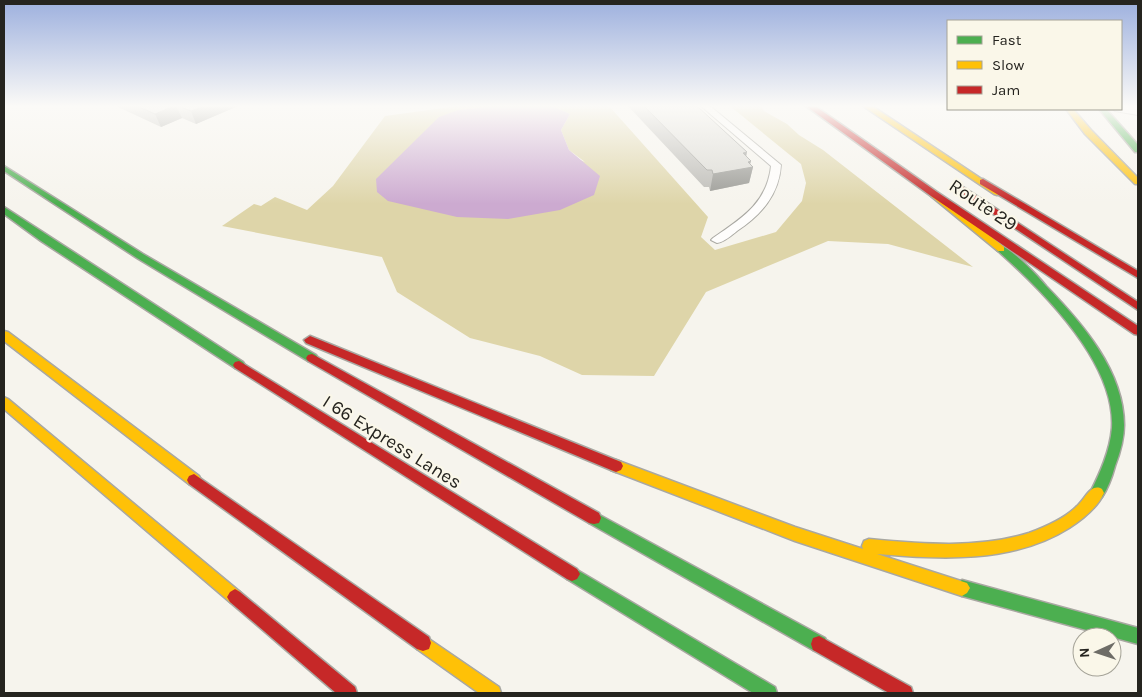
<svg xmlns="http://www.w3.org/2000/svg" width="1142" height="697" viewBox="0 0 1142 697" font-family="Karla,sans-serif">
<rect width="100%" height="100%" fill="#f6f4ed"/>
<polygon fill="#ded5a9" points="458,106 495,106 458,110 585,162 569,150 561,130 570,114 552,106 609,106 708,217 701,237 715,250 776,232 802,201 806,183 801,164 730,106 761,106 764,111 787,124 799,135 823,150 973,267 888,244 828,241 706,292 654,376 582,375 540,356 470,338 397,292 382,257 222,226 254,204 261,206 275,197 307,210 333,186 385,116"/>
<polygon fill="#ccaad0" points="495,106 552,106 570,114 561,130 569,150 600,176 594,195 560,210 508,219 457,217 388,201 377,192 376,179 439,117 458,110"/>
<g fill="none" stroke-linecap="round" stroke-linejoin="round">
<g stroke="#a9a8a2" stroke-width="2">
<path id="lane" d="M 701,106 L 710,106 L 781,165 C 779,195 761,215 737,231 C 731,236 724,242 717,243 L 711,240 L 713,238 C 742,218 767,203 771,166 Z"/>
</g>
<g stroke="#a9a8a2" stroke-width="2">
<polygon id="street" points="1121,106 1138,106 1138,115 1115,111 1113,109 1121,109"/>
</g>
<g stroke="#a9a8a2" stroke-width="3">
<g id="fast">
<polygon points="1099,109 1106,109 1138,145 1138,152 1135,152"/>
<polygon points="4,166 143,254 316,355 318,358 316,361 308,361 137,258 4,171"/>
<polygon points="4,207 243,362 245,365 243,368 235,368 41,241 4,214"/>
<path d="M 1001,246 C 1012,249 1038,276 1046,286 C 1082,323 1124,371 1124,425 C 1124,439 1120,453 1115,466 C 1112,477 1108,488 1102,497 L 1097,499 L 1092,497 L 1090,493 C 1100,473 1110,451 1112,428 C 1116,363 1043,291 998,251 L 996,249 Z"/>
<polygon points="594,512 825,638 827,644 825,650 819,652 813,650 589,523 587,518 589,513"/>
<polygon points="572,567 775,687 777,693 753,693 567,579 564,574 567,569"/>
<polygon points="962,580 1138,628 1138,644 962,596 957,593 954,588 957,583"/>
</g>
</g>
<g stroke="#a9a8a2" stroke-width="3">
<g id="slow">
<polygon points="863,106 872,106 1001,192 997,195 994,194"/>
<polygon points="1066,109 1073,109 1091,130 1138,178 1138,184 1135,184 1085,134"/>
<polygon points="934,191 1004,247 1004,251 998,251 931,196 931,192"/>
<polygon points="4,331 8,332 199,476 201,480 199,484 194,486 189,484 4,341"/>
<polygon points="4,397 8,399 240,592 243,597 240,602 235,605 230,602 4,409"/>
<path d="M 616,460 L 795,527 L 863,549 L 862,546 L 864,541 L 869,539 C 922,544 978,549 1029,533 C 1045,527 1064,519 1076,507 C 1082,502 1086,494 1091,490 C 1095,487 1098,487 1102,489 L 1104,493 C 1097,508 1083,519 1069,528 C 1012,564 941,559 877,554 L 967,583 L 970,588 L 967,593 L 962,596 L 795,541 L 611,470 L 609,466 L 611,462 Z"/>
<polygon points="423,635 499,687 501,693 479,693 417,649 415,643 417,637"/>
</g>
</g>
<g stroke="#a9a8a2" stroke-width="3">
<g id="jam">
<polygon points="806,106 815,106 937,192 1138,326 1138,335 1134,334 931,196"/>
<polygon points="983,179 1138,271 1138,278 980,184 980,180"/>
<polygon points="963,187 1138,302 1138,310 960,192 959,190"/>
<polygon points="310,336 621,462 623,466 621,470 616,472 611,470 306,343 304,340"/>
<polygon points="312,354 599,513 601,518 599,523 594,524 589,523 308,361 306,358 308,355"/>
<polygon points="239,361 577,569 580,574 577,579 572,581 567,579 235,368 233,365 235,362"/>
<polygon points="194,474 429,637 431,643 429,649 423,651 417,649 189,484 187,480 189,476"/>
<polygon points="235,589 240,592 355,687 357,693 336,693 230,602 227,597 230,592"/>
<polygon points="819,636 911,687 913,693 889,693 813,650 811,644 813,638"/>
</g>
</g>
<use href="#lane" fill="#fefdfc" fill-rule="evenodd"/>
<use href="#street" fill="#fefdfc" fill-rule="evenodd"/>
<use href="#fast" fill="#4caf50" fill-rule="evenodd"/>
<use href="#slow" fill="#ffc107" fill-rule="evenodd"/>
<use href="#jam" fill="#c62828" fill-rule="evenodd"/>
</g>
<g fill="#bcbbb6">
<polygon points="116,106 238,106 196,124 182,118 161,127"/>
<polygon points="628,106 697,106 751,161 750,164 753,167 749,183 710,191 709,187 704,187"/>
</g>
<g fill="#999994">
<polygon points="174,106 176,106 182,118 161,127 155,114"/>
<polygon points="204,106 238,106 196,124 191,111"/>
<polygon points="747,152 744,168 748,162 751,161 749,167 753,167 749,183 710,191 713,174 743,153"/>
</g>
<g fill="#dbdad4" stroke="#999994">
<polygon points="137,106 174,106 155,114"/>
<polygon points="178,106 204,106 191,111"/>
<polygon points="644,106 697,106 747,152 743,153 751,161 748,162 753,167 713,174 712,170 707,170"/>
</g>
<linearGradient id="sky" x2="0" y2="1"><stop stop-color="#9db0de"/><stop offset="0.52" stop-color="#fbfaf7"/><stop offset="1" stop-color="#fbfaf7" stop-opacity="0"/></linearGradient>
<rect width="1142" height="204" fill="url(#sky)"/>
<g text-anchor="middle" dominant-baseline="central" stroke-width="4.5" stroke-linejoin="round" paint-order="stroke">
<g font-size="19" fill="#25241f" stroke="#faf7e9">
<text transform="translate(983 205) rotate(34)">Route 29</text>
<text transform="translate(392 442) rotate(32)">I 66 Express Lanes</text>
</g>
</g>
<rect width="1142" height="697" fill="none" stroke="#25241f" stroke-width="10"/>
<rect x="947" y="20" width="175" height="90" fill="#faf7e9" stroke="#a5a398"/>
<rect x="957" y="36" width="25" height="8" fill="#4caf50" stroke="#a5a398"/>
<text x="992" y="45" font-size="15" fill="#25241f">Fast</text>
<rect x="957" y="61" width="25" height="8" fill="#ffc107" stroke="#a5a398"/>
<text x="992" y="70" font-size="15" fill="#25241f">Slow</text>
<rect x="957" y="86" width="25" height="8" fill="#c62828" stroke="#a5a398"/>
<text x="992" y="95" font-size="15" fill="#25241f">Jam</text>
<g transform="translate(1097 652) rotate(267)"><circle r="24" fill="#faf7e9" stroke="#a5a398"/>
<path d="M0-4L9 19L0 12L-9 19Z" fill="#6e6d67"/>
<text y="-8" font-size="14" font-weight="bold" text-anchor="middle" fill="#25241f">N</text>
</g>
</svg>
